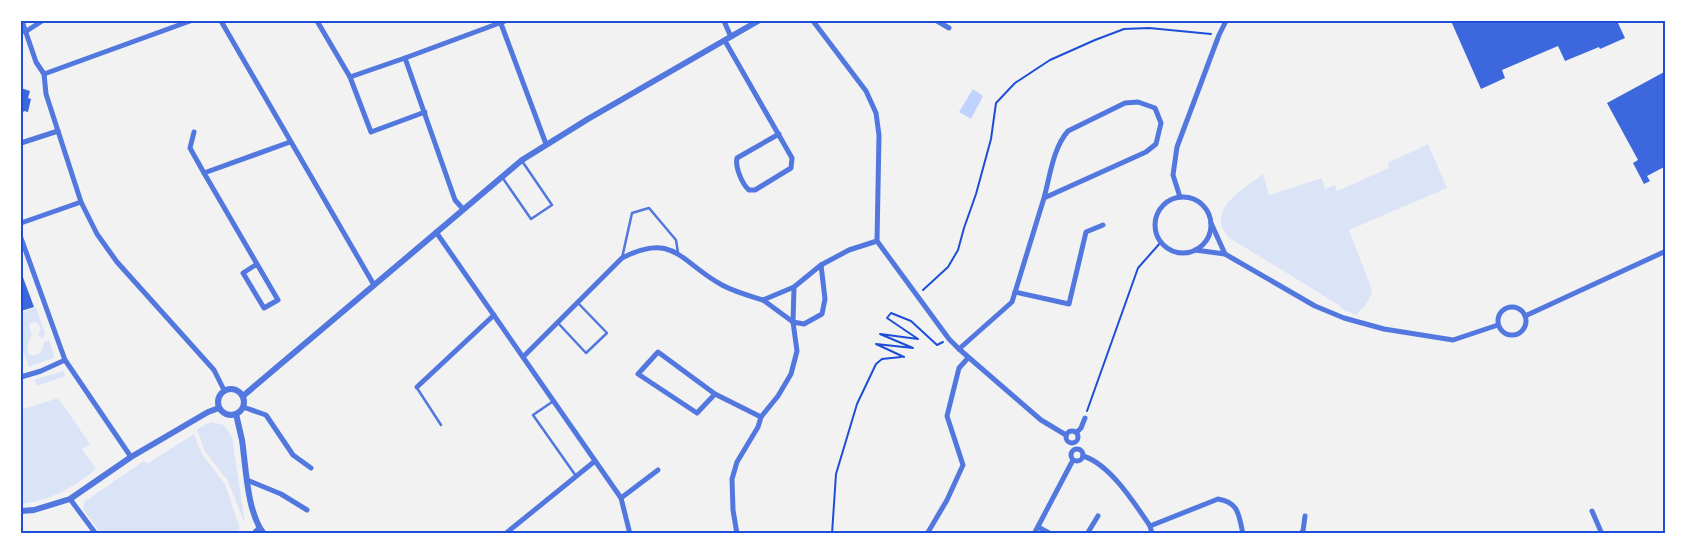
<svg xmlns="http://www.w3.org/2000/svg" width="1687" height="555" viewBox="0 0 1687 555" font-family="'Open Sans',sans-serif">
<rect width="100%" height="100%" fill="#f2f2f2"/>
<g fill="#dbe4f7">
<path d="M 1428,144 L 1447,188 L 1349,230 L 1372,290 C 1370,301 1364,307 1356,315 L 1340,308 L 1342,307 L 1228,237 C 1226,233 1221,228 1221,223 C 1219,201 1248,186 1263,174 L 1269,195 L 1322,178 L 1325,189 L 1335,185 L 1337,191 L 1389,168 L 1388,163 Z"/>
<path d="M 36,307 L 45,334 L 42,339 L 38,334 L 41,329 L 38,323 L 34,322 L 30,323 L 29,327 L 32,334 C 28,343 22,362 41,353 L 44,342 L 49,340 L 54,355 L 53,358 L 29,367 L 21,347 L 21,313 Z"/>
<polygon points="63,371 64,372 65,376 37,386 34,380"/>
<path d="M 58,398 L 90,444 L 82,449 L 96,469 C 74,487 50,501 21,504 L 21,410 Z"/>
<polygon points="211,422 224,425 232,437 245,524 228,481 204,450 197,429"/>
<polygon points="194,434 202,454 225,484 240,529 234,534 101,534 84,510 84,502 144,461 147,464"/>
</g>
<polygon fill="#bfd3fe" points="973,89 983,96 971,119 959,112"/>
<g fill="#3d67dc">
<polygon points="1451,21 1617,21 1625,38 1600,49 1599,47 1565,61 1558,46 1502,70 1505,78 1481,89"/>
<polygon points="1666,71 1666,166 1647,176 1650,181 1644,184 1633,163 1638,160 1607,103"/>
<polygon points="21,88 30,91 28,98 31,99 28,112 24,111 21,115"/>
<polygon points="21,272 34,307 21,311"/>
</g>
<g fill="none" stroke-linecap="round" stroke-linejoin="round">
<g stroke="#1d4ed8" stroke-width="2">
<polyline points="923,290 948,267 958,250 964,228 976,194 991,139 996,103 1015,83 1050,60 1095,40 1124,29 1149,28 1211,34"/>
<polyline points="904,357 876,344 913,348 880,334 918,339 887,318 891,313 911,321 937,345 943,342"/>
<polyline points="1087,411 1138,268 1161,242"/>
<polyline points="832,534 836,474 857,404 876,364 882,359 901,357"/>
</g>
<g stroke="#5277de" stroke-width="2.5">
<polyline points="502,177 531,219 552,205 522,161"/>
<polyline points="622,258 632,213 649,208 676,240 678,253"/>
<polyline points="558,323 586,353 607,333 578,303"/>
<polyline points="417,388 441,425"/>
<polyline points="552,402 533,415 576,476"/>
</g>
<g stroke="#5277de" stroke-width="5">
<polyline points="22,21 36,62 44,74 46,94 81,202 97,234 117,262 214,370 224,390"/>
<polyline points="221,21 374,285"/>
<polyline points="317,21 350,77"/>
<polyline points="500,21 546,144"/>
<polyline points="724,21 731,37"/>
<polyline points="813,21 866,91 876,113 879,135 877,241 949,339 959,349 1041,420 1066,435"/>
<polyline points="937,21 949,28"/>
<polyline points="25,32 42,21"/>
<path d="M 725,41 L 792,158 L 791,168 L 755,190 L 749,190 C 742,184 735,167 737,158 L 779,134"/>
<polyline points="405,58 505,21"/>
<polyline points="44,74 190,21"/>
<polyline points="425,112 371,132 350,77 405,58 455,200 463,209"/>
<polyline points="194,132 190,148 204,173"/>
<polyline points="21,143 58,131"/>
<polyline points="1180,197 1173,175 1177,147 1219,35 1226,21"/>
<circle cx="1183" cy="225" r="28"/>
<polyline points="21,223 81,202"/>
<polyline points="1211,223 1225,254"/>
<polyline points="436,232 621,498 630,534"/>
<polyline points="21,238 65,360 131,457"/>
<polyline points="1195,250 1225,254 1315,306 1344,318 1384,329 1453,340 1498,325"/>
<polyline points="257,264 278,300 264,308 243,273 257,264 204,173 290,142"/>
<polyline points="1015,292 1069,304 1086,232 1103,225"/>
<polyline points="763,300 793,322 804,324 822,314 825,299 821,265"/>
<circle cx="1512" cy="321" r="14"/>
<polyline points="1525,316 1666,251"/>
<path d="M 959,349 L 1012,302 L 1044,198 L 1146,152 L 1156,144 L 1161,123 L 1155,108 L 1138,102 L 1125,103 L 1068,131 C 1053,148 1050,176 1044,198"/>
<path d="M 523,357 L 622,258 C 674,231 681,263 722,285 C 735,292 750,296 763,300 L 794,287 L 821,265 L 849,250 L 877,241"/>
<polyline points="21,377 41,371 65,360"/>
<polyline points="417,387 494,315"/>
<polyline points="715,394 697,413 638,374 658,352 715,394 761,417"/>
<polyline points="243,407 266,415 293,455 311,468"/>
<circle cx="1072" cy="437" r="6"/>
<polyline points="1077,432 1081,428 1085,418"/>
<circle cx="1077" cy="455" r="6"/>
<path d="M 1083,456 C 1110,464 1135,504 1150,526 L 1152,534"/>
<polyline points="247,480 281,494 307,510"/>
<polyline points="621,498 658,470"/>
<polyline points="70,499 96,534"/>
<polyline points="1592,511 1602,534"/>
<path d="M 1150,526 L 1218,499 C 1239,502 1239,516 1243,534"/>
<polyline points="1038,527 1051,534"/>
<polyline points="253,534 259,528"/>
<polyline points="505,534 595,461"/>
<polyline points="737,534 733,510 732,479 737,462 758,427 761,417 778,396 791,374 797,351 793,322 794,287"/>
<polyline points="927,534 947,500 963,465 947,416 959,368 968,358"/>
<polyline points="1034,534 1073,460"/>
<polyline points="1087,534 1098,516"/>
<polyline points="1300,534 1303,531 1305,516"/>
</g>
<g stroke="#5277de" stroke-width="6">
<circle cx="231" cy="402" r="13"/>
<polyline points="243,396 522,160 588,119 758,21"/>
<path d="M 236,414 C 238,423 240,431 242,440 C 246,467 247,513 264,534"/>
<polyline points="21,511 34,510 70,499 131,457 208,412 219,408"/>
</g>
</g>
<rect width="1687" height="555" fill="none" stroke="#ffffff" stroke-width="45"/>
<rect x="22" y="22" width="1642" height="510" fill="none" stroke="#1d4ed8" stroke-width="2"/>
</svg>
